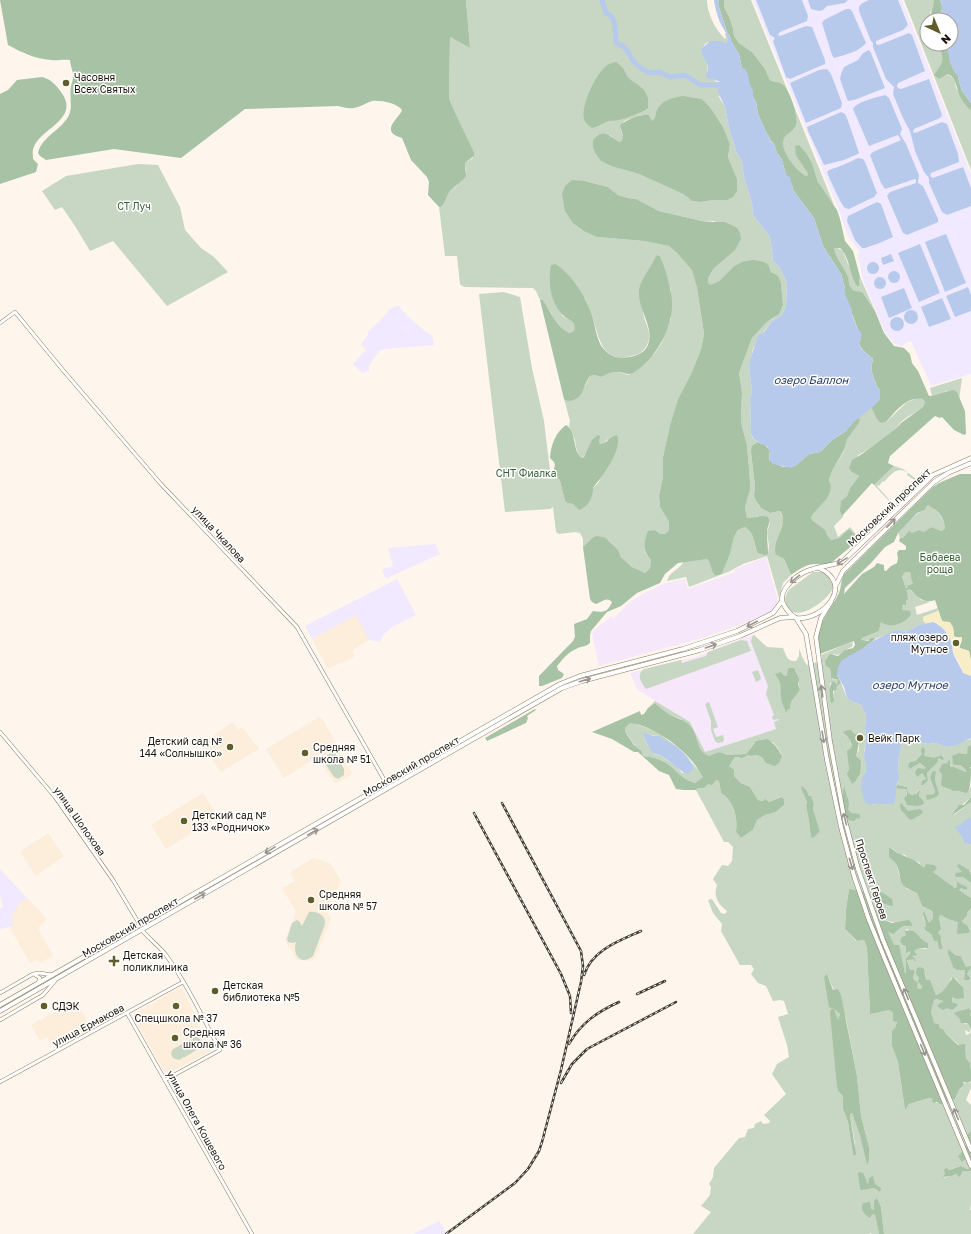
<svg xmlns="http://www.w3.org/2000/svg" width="971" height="1234" viewBox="0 0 971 1234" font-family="'Golos Text',sans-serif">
<rect width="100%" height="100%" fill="#fef6ec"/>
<g fill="#f6e7fa">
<polygon points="766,557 778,601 775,608 770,612 747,622 699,639 599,666 592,634 594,630 612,616 613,619 630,602 646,592 666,583 685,579 688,589 735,572 735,569"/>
<polygon points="754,634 788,725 704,753 692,724 638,690 630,673 695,657"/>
</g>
<g fill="#f0e9ff">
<polygon points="753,0 902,0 971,174 971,374 931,386 911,341 904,344 902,347 895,344 885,333 863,280 858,255 858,253 860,252 847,234 840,213"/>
<polygon points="398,305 408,317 426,332 432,335 434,345 386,349 379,351 369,366 369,371 362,373 353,364 366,350 361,344 368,335 368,332 381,320 389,310"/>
<polygon points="435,544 440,554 387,578 384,576 382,569 393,566 388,548"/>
<polygon points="397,579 416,615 392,627 384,634 380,642 369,640 356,616 312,639 305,626"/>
<polygon points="0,869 27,898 17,906 18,908 13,926 0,929 0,908 3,907 0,895"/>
<polygon points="439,1221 447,1234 413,1234"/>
</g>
<g fill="#fceedb">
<polygon points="356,615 369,640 353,650 354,657 328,669 312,639"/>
<polygon points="319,717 323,720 353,774 335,784 318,757 284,778 266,749"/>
<polygon points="232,722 238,730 242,727 259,749 221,772 201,745"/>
<polygon points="203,793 218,817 166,849 151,825"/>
<polygon points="48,833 64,856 36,876 20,852"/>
<polygon points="314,858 330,863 341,881 327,912 331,919 315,959 311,961 297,960 285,940 296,912 282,888 295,881 290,872"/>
<polygon points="27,898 47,919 38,928 53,956 40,963 36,960 30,963 10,928 13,926 12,913 18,908 16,906"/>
<polygon points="181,987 195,1015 193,1016 212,1050 166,1075 132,1015"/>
<polygon points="75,1000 92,1029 57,1048 54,1043 51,1044 47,1037 40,1041 31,1025"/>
</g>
<g fill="#c7d7c4" fill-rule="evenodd">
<path d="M 466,0 L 707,0 C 707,13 715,29 725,39 L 726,38 L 725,34 L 727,32 L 727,42 C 716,47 707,33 701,52 C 707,60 709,65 707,75 L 717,82 L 721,82 L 723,85 L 719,97 L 725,107 L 729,128 L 736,151 L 742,162 L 744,177 L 752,203 L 753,215 L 770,237 L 773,261 L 780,268 L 787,283 L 786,306 L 782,315 L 772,321 L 761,335 L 753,349 L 749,367 L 752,392 L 750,398 L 751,433 L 752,437 L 757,442 L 754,444 L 751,452 L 755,486 L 754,496 L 756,501 L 760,507 L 770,513 L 780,511 L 783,518 L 783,522 L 780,532 L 776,555 L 784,559 L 791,575 L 783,583 L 779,598 L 767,556 L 743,564 L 728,572 L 689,587 L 686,577 L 667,581 C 669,571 680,570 684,561 C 692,562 699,559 707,559 L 713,568 L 713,573 L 715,576 L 722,574 L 730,554 L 734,537 L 738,530 L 745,527 C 753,532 754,541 756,549 L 768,554 L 769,546 L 767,532 L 770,523 L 758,516 L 751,519 L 747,519 L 745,507 L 750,490 L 750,481 L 747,445 L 742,427 L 741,417 L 742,392 L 739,373 L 752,338 L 767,322 L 774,318 L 783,306 L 781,283 L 771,272 L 769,266 L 733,267 L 719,281 L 711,286 L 708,283 L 708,278 L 714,268 L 715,221 L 706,222 L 659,211 L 636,199 L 628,198 L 618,195 L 608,187 L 585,181 L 597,237 L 644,241 L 669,246 L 677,253 L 692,269 L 697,288 L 704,334 L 701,349 L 692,372 L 678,399 L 670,425 L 663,457 L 663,477 L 659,496 L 660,507 L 669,522 L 669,530 L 665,534 L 660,534 L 655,530 L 647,535 C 643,547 642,550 651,560 L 650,568 L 645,573 C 636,570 626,564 621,556 C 615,548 614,545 606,538 L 592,538 L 583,547 L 583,539 L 580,533 L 575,532 L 559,534 L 556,532 L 553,507 L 550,509 L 505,512 L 479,294 L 504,292 L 520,297 L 532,368 L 544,421 L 551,479 L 555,473 L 560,481 L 565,501 L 567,503 L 573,504 L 576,506 L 599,482 L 608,439 L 603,444 L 600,444 L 599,441 L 582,458 L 579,456 L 576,447 L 575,440 L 569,426 L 570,421 L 564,399 L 567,401 L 585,386 L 590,376 L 595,375 L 601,377 L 608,373 L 616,371 L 628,375 L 633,372 L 655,353 L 661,344 L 671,319 L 671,290 L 660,256 L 656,255 C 654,261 651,266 649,272 C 646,277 642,305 643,311 C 643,320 650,327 649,338 C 648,346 643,353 635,355 C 602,366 599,338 592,315 C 590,309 587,303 585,298 L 561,315 C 568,319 577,322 574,331 L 568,333 C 556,326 551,312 543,300 L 540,300 L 536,291 L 533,288 L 465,287 L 462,286 L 460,284 L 457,256 L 445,256 L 439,207 L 441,207 C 444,203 444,199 447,195 C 452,187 464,183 466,173 C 467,170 465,166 465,163 L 473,158 L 474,152 L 453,108 L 449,98 L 450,37 L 470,48 ZM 684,96 L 702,99 L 710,107 L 723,127 L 730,144 L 728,157 L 737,179 L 727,200 L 714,200 L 700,202 L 692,201 L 683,194 L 639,174 L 614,167 L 610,135 L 615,140 L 620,142 L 622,140 L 623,136 L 621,131 L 624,121 L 641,115 L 649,115 L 652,122 L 655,119 L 656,112 Z"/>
<path d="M 724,0 L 751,0 L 834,205 L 823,192 L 818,182 L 812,163 L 807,154 L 799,146 L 796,156 L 807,172 L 808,175 L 806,176 C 797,172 779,149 783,139 C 785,135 791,131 795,128 L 789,94 L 782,84 L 770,80 L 765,69 L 753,53 L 739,43 L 734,36 L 733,28 L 730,19 L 724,7 Z"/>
<path d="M 904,0 L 934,0 L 935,1 L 930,13 L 934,20 L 927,20 L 927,44 L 940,44 C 942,54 946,62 938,70 L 944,75 L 947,74 L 952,77 L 955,81 L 956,88 L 971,111 L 971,170 Z"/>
<polygon points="138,164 158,165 180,207 185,230 201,248 214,257 228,272 167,306 113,241 90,251 75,226 62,207 55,210 42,191 66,176"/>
<polygon points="836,247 843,251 848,264 860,283 860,277 875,311 863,293 855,292 851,289 847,276 834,253 834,248"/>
<polygon points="962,378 959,400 957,392 954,390 946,391 941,395 932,396 930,388"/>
<path d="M 916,398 L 923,398 L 925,402 L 923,407 C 916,412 906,417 900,423 C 898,425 898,427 897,429 C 892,433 863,454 858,455 L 852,472 L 859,476 L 850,488 L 847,496 L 841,501 L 843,517 L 834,526 L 838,537 L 850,527 L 860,539 L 849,529 L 839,538 L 831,540 L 822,529 L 813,521 L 811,518 L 813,514 L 826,500 L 831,485 L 829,480 L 832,471 L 844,451 L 846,439 L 859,423 L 860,420 L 859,417 L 871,408 L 881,423 L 886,422 L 906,403 Z"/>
<path d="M 894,466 L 903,469 L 920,482 L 916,481 L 907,475 L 908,473 C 898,465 891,474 884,482 L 883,481 L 879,486 L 878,485 L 877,486 C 882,492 890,499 893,506 L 890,502 L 874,485 Z"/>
<path d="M 911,485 L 916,486 L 896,505 C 896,496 903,487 911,485 Z"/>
<path d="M 928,505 C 939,512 943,515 945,528 L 942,531 L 931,527 L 924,532 L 919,530 L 903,538 L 900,538 L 898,533 C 906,524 913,514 925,510 L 926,507 Z"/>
<path d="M 813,572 L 823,572 L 827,573 C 829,577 834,583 833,587 C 833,596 794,628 786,604 C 784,598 786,594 790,589 Z"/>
<path d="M 905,572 L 910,572 C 912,576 910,580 913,583 L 910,585 L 911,591 L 915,594 L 921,600 L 930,602 L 915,607 L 917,615 L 938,608 L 938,611 L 923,617 L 923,620 L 926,624 L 919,625 L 906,632 L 898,630 L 875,639 L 863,641 L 861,640 L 862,638 L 879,631 L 881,622 L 902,610 L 902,606 L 905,605 L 908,596 L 905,591 L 905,585 L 902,577 Z"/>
<path d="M 754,635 L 767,647 L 783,648 C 786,655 787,662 796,661 L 799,656 L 799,649 C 802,655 803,660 807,665 L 817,662 L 822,659 L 821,655 L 846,644 L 853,642 L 852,647 C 844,649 842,657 833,654 C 831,663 828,670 832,679 L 838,680 L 838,683 L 830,683 L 830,696 L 834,699 C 833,691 835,687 841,683 L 847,698 L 851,701 L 861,705 L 866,715 L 865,728 L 866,742 L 864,751 L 866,767 L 865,774 L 872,805 L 876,804 L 883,804 L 896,790 L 896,788 L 906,788 L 906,794 L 923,800 L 919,796 L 920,791 L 918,790 L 916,794 L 911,795 L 908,792 L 907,787 L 897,785 C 899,780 897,777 898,772 C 898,761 899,749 903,740 L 928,744 L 935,743 L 946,747 L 955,746 L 961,742 L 971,739 L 971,745 L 967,754 L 959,753 L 952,757 L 952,759 L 965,769 L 966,772 L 954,767 L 951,767 L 950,765 L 950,761 C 943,772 939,775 944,788 L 966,793 L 971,787 L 971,797 L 951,815 L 955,814 L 971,802 L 971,875 L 969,870 L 962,872 L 956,877 L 963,877 L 971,883 L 971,898 L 959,890 L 961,887 L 957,883 L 957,887 L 955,888 L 933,872 L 924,869 L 919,862 L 911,860 L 905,855 L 899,854 L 892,848 L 901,882 L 907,889 L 917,893 L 922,906 L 932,911 C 934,917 933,919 929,924 L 925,913 L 923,917 L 927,927 L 924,927 L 925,930 L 931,934 L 934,941 L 937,941 L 939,949 L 940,942 L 938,933 L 941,929 L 939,917 L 941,915 L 948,919 L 963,923 L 962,921 L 967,916 L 967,913 L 971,908 L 971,967 L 966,967 L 961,956 L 955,955 L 948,950 L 961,969 L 965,970 L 964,980 L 969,978 L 967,974 L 971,968 L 971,1016 L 970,1015 L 964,1024 L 968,1023 L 971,1026 L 970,1033 L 965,1030 L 966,1035 L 971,1033 L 971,1070 L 970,1063 L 966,1058 L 965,1046 L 959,1045 L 946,1034 L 944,1030 L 939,1027 L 939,1024 L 933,1023 L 931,1012 L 934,1000 L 938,999 L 941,1000 L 947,1008 L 955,1003 L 952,1002 L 952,996 L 963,995 L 963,987 L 955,978 L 951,978 C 950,985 943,993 936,995 L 930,981 L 926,981 L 925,972 L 918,976 L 922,986 L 921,989 L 918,989 L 917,988 L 912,977 L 914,972 L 914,971 L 910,970 L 907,959 L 913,959 L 915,962 L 912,956 L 914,955 L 914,951 L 920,948 L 926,949 L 928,947 L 928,943 C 919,940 916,931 906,929 L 906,935 L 904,936 L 905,945 L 907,948 L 906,951 L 910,951 C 911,956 908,955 906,959 L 906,973 L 905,973 L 899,947 L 894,946 L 887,931 L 907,926 L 881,919 L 876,910 L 849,889 L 846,909 L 845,929 L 856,941 L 864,940 L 867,948 L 870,1013 L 889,1010 L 893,1013 L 893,1017 L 897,1022 L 895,1029 L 892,1031 L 892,1046 L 898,1062 L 905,1110 L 909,1104 L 929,1098 L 933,1099 L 935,1103 L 945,1103 L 951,1099 L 955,1099 L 959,1090 L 962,1088 L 963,1083 L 970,1083 L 971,1081 L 971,1088 L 966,1100 L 971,1105 L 971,1131 L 967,1145 L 964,1146 L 961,1153 L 970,1159 L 971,1168 L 967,1169 L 961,1166 L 948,1170 L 944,1178 L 956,1174 L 961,1176 L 963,1171 L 971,1171 L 971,1204 L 970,1210 L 971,1210 L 971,1234 L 884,1234 L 881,1207 L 877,1198 L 874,1210 L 872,1210 L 870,1218 L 873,1214 L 875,1215 L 879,1234 L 872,1234 L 871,1233 L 869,1234 L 693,1234 L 711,1212 L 701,1206 L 710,1195 L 711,1187 L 709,1184 L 713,1177 L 714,1168 L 739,1138 L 745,1137 L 748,1129 L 754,1128 L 755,1124 L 761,1121 L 763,1124 L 769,1123 L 770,1121 L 764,1115 L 786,1094 L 772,1074 L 777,1064 L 789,1057 L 787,1045 L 778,1017 L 788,1014 L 784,1001 L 780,1000 L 773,1001 L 766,986 L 758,983 L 751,974 L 754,969 L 751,965 L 740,965 L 721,931 L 722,924 L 713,913 L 708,900 L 712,899 L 721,913 L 725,914 L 727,911 C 718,904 713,897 717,885 L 713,879 L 722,865 L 728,866 L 732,861 L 733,847 L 728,842 L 724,842 L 696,790 L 698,787 L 716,780 L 719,781 L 721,793 C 734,801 738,817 736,832 L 741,838 L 753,830 L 757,820 L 765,815 L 776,812 L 784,805 L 784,799 L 780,797 L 769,802 L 758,800 L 750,787 L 741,783 L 734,776 L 729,766 L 735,757 L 739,758 L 748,755 L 750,756 L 757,755 L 779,759 L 782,755 L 778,748 L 773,742 L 754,743 L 746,754 L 710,756 L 705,755 L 700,750 L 695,737 L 681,719 L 667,714 L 655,703 L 648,708 L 655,701 L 690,722 L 705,752 L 776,729 L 774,722 L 779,720 L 778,719 L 773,720 L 772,717 L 774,715 L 766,694 L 768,686 L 751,642 L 752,637 ZM 796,671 L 800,690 L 791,702 L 790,708 L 788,709 L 781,698 L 782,689 L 780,682 L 776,674 L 787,676 ZM 851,730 L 855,734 L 860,734 L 858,739 L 859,750 L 849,770 L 848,757 L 852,746 L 849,739 L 845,735 ZM 922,754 C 927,758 932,758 939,757 L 940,758 L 937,761 L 937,763 L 927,773 L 928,780 L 921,784 L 926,779 L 922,773 L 926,768 L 920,763 L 910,769 L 910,762 L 915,761 ZM 936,772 L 935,781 L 936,797 L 927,795 L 934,794 L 935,791 L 930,778 ZM 801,788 L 807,791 L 809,796 L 811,797 L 814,804 L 813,809 L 820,831 L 811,837 L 809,821 L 806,806 L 807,802 ZM 827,974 L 846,1018 L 857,1076 L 861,1116 L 869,1147 L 867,1164 L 860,1136 L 852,1113 L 850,1114 L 850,1116 L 855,1143 L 853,1154 L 848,1122 L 843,1109 L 843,1096 L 838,1091 L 838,1021 L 840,1014 L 834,1009 ZM 864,1174 L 868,1186 L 880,1188 L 879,1191 L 874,1188 L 862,1189 Z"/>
<path d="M 741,640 L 747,641 L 751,651 L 646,689 C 641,682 636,675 644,669 L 681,660 L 682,663 L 706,656 L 708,652 Z"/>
<polygon points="758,670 761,678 760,680 756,682 752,672"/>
<polygon points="709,702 718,727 713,729 716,737 723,735 724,739 723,742 718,743 715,741 711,730 711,721 705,704"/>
<path d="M 630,722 L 658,732 L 674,745 L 665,742 L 660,736 L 643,735 L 647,744 L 654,754 L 661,756 L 677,767 L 682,773 L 694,768 L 692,762 L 703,777 L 695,783 C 680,778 680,773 669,765 C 661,759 653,757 643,756 L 625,732 L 625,728 Z"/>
<polygon points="331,753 336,754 344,769 344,775 338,779 334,777 323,760 324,757"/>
<path d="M 309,912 C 317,911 326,915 325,924 L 313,956 C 301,966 292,955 296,942 L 293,943 L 288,942 L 287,939 L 292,923 L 297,920 L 300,922 L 302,926 Z"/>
<path d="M 194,1037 C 197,1037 201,1038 201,1042 C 203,1049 184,1057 179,1060 L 173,1058 L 171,1054 L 172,1050 Z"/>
</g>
<g fill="#a7c2a4" fill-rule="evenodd">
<path d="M 0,0 L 466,0 L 470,48 L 450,37 L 449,98 L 453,108 L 474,152 L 474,156 L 465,163 L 466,176 C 462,182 456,185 451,190 C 446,195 446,202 441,207 L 439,207 L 428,195 L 429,182 L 427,177 L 411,160 L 402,138 C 378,131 400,118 402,110 C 397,103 380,100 372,101 C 366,103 360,107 354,108 C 348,109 343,107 338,106 L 245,109 L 181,158 L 114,149 L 46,160 L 40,156 L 38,153 C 42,136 62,130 69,115 C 73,106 69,96 71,87 C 71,84 73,81 73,78 C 74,72 70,66 70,60 C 62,59 57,61 51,60 C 35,59 21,52 8,45 Z"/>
<path d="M 719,0 L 724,0 L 724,7 L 730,19 L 733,28 L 734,36 L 739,43 L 753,53 L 765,69 L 770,80 C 774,82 779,82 782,84 C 790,89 800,120 795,127 C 792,133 784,134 783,141 C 781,151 797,172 806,176 L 808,175 L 807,172 L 796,156 L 795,146 L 799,145 L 807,154 L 812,163 L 818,182 L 837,210 L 840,219 L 845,241 L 853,251 L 855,258 L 860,277 L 859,286 L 857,286 C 849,274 850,257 840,248 L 834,248 C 835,258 844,267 848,277 C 849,281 849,286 852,289 C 855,293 859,290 863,293 L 875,311 L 884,333 L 894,346 L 904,348 L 910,354 L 912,363 L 918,371 L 929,396 C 939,396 946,390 954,390 L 957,392 L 965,411 L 966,434 L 964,435 L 954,430 L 942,417 L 940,418 L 935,416 L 890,456 L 888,463 L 894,466 L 874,485 L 872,483 L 842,516 L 840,511 L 841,501 L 847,496 L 850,488 L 859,476 L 852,472 L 849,468 L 852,460 L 862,454 L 897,428 L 901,423 L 923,407 L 925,402 L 923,399 C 907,396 896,411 886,422 L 881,423 C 876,420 875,413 871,408 L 880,399 L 880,390 C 875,386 877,384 874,379 C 871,370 871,368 873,359 C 868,354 862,351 859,344 L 861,338 L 845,295 L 845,288 L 841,274 L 823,246 L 814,218 L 793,190 L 792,185 L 786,175 L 782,160 L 777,153 L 774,144 L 770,140 L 769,136 L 766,132 L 758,114 L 756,102 L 753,97 L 749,83 L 742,68 L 739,54 L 731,41 L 730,36 L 727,32 L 718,4 Z"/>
<path d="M 934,0 L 940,0 L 942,6 L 941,20 L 934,20 C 928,12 934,8 934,0 Z"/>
<path d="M 940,44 L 948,44 L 953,69 L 958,76 L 959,81 L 962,91 L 971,103 L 971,111 C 968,107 963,103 961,98 C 956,90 957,76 947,74 L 939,79 L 934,75 C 945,60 943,62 940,44 Z"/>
<path d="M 616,62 L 623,68 L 627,76 L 632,81 L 637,84 L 644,90 L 648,98 L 648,108 C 646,111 624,119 619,120 C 615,121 610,120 606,122 C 601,124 597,127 592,128 C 589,126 585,123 584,119 C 581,105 595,76 605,67 C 608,64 612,63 616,62 Z"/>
<path d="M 42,77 C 51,79 56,85 61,92 C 81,119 41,128 34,147 C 32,150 33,155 33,159 L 38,164 L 36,172 L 0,184 L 0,94 L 8,90 L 17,80 Z"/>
<path d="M 684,96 L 702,99 L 710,107 L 723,127 L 730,144 L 728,157 L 737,179 L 737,191 L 733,197 L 727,200 L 714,200 L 700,202 L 692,201 L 683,194 L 639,174 L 614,167 L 601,161 L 596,154 L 593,148 L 593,140 C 605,127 608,137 620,142 L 622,140 L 623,136 L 620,125 C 625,120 643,113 649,115 L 652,121 C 656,118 655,116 656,112 C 660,101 673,97 684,96 Z"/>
<path d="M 572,180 L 585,181 L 608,187 L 618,195 L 628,198 L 636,199 L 659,211 L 706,222 L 725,222 L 737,228 L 740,233 L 741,239 L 735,250 L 714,268 L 708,278 L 708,283 L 711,285 L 719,281 L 733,267 L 742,262 L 753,260 L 760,261 L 766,263 L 769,266 L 771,272 L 778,276 L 781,283 L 783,305 L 779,314 L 767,322 L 752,338 L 739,373 L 742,392 L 741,417 L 742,427 L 747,445 L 750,481 L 750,490 L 745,507 L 747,518 C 755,519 759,514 768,517 C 771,525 767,525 767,533 C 767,540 768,547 768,554 L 765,555 L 758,553 C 753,543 755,533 745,527 L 738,530 L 734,537 L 730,554 L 722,574 L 715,576 C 711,571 712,565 707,559 L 678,563 L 665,574 L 660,583 L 637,593 L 621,606 L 607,612 L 591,631 L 590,635 L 590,643 C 586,647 581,646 576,649 C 567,653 563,659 557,666 L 558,670 L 564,674 L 562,678 L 542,686 L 539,686 L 539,676 L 573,641 L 575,637 L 574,624 L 587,619 L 593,611 C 603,613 608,612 612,602 C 607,596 602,602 596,604 L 592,602 L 590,599 L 583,547 L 592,538 L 597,536 L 606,538 L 618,550 L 621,557 L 632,567 L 645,573 L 650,568 L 651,560 C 642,549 643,545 648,531 L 655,530 L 660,534 L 665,534 L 669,530 L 669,522 L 660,507 L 659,496 L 663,477 L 663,457 L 670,425 L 678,399 L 692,372 L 701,349 L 704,334 L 697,288 L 692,270 L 677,253 L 669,246 L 644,241 L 597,237 L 584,231 L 573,223 L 565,211 L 562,194 L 565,186 Z"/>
<path d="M 656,255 L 660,256 C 665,268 672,290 672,303 C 673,328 655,360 633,373 C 626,376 622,371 615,372 C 610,372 605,375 601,377 L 595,375 L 590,376 C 581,388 585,400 567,401 L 564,399 L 540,300 L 543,300 C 551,312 556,327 569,333 L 574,331 C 577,320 566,320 561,313 C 550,300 548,282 551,265 L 555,264 C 571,273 586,297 592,315 C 595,325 596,338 602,347 C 605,351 611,356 616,357 C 626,359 642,356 647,347 C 656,330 639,311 639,294 C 638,281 652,268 656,255 Z"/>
<path d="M 859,417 L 860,420 L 859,423 L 847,439 L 844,450 L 832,471 L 829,480 L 831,485 L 830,492 L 826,500 L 813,514 L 811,518 L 813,521 L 825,530 L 827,535 L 831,540 L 839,538 L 849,529 L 860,539 L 831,563 C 825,565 821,564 815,564 C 806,564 798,570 791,575 L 784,559 L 776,555 C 771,541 790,524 780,511 L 770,513 L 761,508 L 756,501 L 754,496 L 755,486 L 751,452 L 752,446 L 757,442 L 765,445 L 770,450 L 769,460 L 783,467 L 795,466 L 809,454 L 820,452 L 832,440 L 846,431 L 852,423 Z"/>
<path d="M 566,425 C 577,431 572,452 582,458 L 584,457 L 592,440 L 598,435 L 600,436 L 599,441 L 600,444 C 607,444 610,436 617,435 C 623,450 602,476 593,488 C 593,498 588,507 579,510 L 573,504 L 567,503 L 565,501 L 560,481 L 555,473 L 554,468 L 555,465 L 554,462 L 550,458 C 551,445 555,433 566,425 Z"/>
<path d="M 960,474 L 971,474 L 971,661 L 969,651 L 960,648 L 959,645 L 962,641 L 954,636 L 953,627 L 942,621 L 935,600 C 924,604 917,597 910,589 L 907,590 L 906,590 L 908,585 L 910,585 L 913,583 C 910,580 912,576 910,572 L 905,572 L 902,577 C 904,582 908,594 908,599 L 906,601 L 906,605 L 903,605 L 902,608 L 902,610 L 910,611 L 911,615 C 903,624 891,629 881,622 L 879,631 L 862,638 L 861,640 L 868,641 L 871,638 L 874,638 L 875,639 L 865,647 L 837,675 L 841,683 L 837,686 L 836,690 L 833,691 L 834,701 L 831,703 C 830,697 828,686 833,681 L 837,684 L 838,680 L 831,678 L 830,668 L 826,666 L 825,661 L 830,654 L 838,656 L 845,650 L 853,648 L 855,645 L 854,641 L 820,654 C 819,649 818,643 818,638 C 819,621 831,609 838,595 C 842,588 840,581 844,574 L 933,487 L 939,483 ZM 928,505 C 939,512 943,514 945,528 L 942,531 L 931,527 L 924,532 L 919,530 L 912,533 L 909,531 L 903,538 L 900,538 L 899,541 L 906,546 L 906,549 L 905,550 L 899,550 L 897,553 L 898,558 L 897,563 L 891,566 L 886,571 L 884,570 L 884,565 L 877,563 L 874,567 L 862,574 L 844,594 L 845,588 L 871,563 L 885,547 L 894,542 L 898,533 L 914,516 L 917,513 L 925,510 L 926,507 Z"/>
<path d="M 789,668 L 794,668 L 799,679 L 798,684 L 800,690 L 791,702 L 790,709 L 788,709 L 786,713 C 785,708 781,702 781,697 C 780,684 783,686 775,674 L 781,672 L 783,675 L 787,676 L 788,669 Z"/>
<path d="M 655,703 C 659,706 662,710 667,713 C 674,718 685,719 691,727 C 699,737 696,753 710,756 C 717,752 720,751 726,755 L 746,754 L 756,741 L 767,739 C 774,743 778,748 782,756 L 779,763 L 775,766 L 766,763 L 762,757 L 757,755 L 750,756 L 748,755 L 742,758 L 735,757 L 729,766 L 734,770 L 734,776 L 741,783 L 750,787 L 758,800 L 763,801 L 765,799 L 769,802 L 781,797 L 784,799 L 784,805 L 776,812 L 765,815 L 757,820 L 753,830 L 741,838 L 736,832 C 738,817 734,801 721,793 L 719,781 L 716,780 L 712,785 L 708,784 L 704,788 L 698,788 L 696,790 L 684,790 L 676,789 L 669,775 L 659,771 L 638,752 L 634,752 L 612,739 L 592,732 L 640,711 L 641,715 L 644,714 L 648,708 ZM 630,723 C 654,726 682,747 696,766 C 698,770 700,773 703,777 L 695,783 C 680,778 680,773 669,765 C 661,759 653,757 643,756 L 641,751 L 634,745 L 625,732 L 625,728 Z"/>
<polygon points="535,709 536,710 527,716 528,718 526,723 487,741 485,738"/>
<path d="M 848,730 L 851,730 L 855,734 L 860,734 L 861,736 C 857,741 859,750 856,756 L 861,761 L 860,774 C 857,777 857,781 852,784 L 847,774 L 849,770 L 847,751 L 851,748 L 852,745 L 849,739 L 843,732 Z"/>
<path d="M 971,745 L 971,767 L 970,767 L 971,769 C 971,775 971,792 966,793 C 962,793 958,790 953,791 C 949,788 944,789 941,785 L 942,774 L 939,771 L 942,764 L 947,763 L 948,761 L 950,760 L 950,765 L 951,767 L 954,767 L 966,772 L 965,769 L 960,765 L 955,765 L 953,764 L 952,756 L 959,753 L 967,754 L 968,747 Z"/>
<path d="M 923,747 L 925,750 L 924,755 L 925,756 C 931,757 936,759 941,755 L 944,759 L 942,760 L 939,758 L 937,763 L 927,773 L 928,780 L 923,785 L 921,785 L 922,781 L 926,779 L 922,773 L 917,777 L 915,772 L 918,768 L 924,769 L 926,768 L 920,763 L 910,769 L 908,766 L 910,762 L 915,761 L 922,754 L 921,750 Z"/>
<polygon points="935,771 936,772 935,781 939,794 936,797 927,800 926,795 934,794 935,791 930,778 932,772"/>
<polygon points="897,785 907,787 908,792 911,795 916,794 919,790 920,791 919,796 923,800 924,804 918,806 907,805 904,798 907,796 906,789 896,788"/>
<polygon points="802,786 807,791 809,796 811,796 814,804 813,809 820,831 813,838 811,837 809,821 806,806 807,802 801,788"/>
<path d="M 844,786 L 849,803 L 848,809 L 851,813 L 859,814 L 860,816 L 859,819 L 856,818 L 855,821 C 845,821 842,815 839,807 C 845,800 842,794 844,786 Z"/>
<polygon points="971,797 971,802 951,816 959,805 964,805"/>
<polygon points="901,803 908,811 920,809 923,812 920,815 911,820 908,818 905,814 901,810 900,805"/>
<path d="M 889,848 C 894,849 896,853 900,854 C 909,858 918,861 924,868 L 926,864 L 934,865 L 937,868 L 933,872 L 955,888 L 957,887 L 957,882 L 967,887 L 967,890 L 961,888 L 959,890 L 971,898 L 971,908 L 967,913 L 967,916 L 962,921 L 963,923 L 967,925 L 970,932 L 968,933 L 957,934 L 958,922 L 948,919 L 941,915 L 939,917 L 941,929 L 938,933 L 941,937 C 940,942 943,945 942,949 L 939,949 L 937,941 L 934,941 L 931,934 L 925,930 L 924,927 L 926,927 C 926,921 923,918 923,912 L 925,913 L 929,923 C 933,919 934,917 932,911 L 922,906 L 917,893 C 894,884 904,880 896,864 C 895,861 891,859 889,857 Z"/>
<polygon points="959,864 969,870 971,875 971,883 963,877 956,877 955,875 956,873 962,872 957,866"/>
<path d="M 849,889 L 865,892 L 871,905 L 876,910 L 881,919 L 892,923 L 909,920 L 912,924 L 912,926 C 903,925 899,928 894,934 L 888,932 L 894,945 L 899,945 L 905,973 L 906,973 L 906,959 C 908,955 911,956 910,951 L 906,953 L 906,946 L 903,945 L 900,941 L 902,937 L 906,935 L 905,931 C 917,927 917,939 928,943 L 928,948 L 920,948 L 914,951 L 917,955 L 912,956 L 915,959 L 916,963 L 913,959 L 907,960 L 910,970 L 914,970 C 915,977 909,977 918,983 L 917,986 L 918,989 L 921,989 L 922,986 L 918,982 L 919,978 L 916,973 L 917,968 L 920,967 L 924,969 L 926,980 L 930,980 L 936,995 C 945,992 948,984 953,977 L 963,987 L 964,998 L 957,999 L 952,997 L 952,1002 L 958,1004 L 956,1007 L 952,1010 L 947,1008 L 943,1010 L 938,1007 L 938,1005 L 942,1002 L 943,1001 L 937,999 L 934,1000 L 931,1012 L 934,1023 L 939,1024 L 939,1027 L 944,1030 L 946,1034 L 958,1045 L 965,1044 L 966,1058 L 970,1063 L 971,1070 L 971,1081 L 968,1083 L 964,1082 L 963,1083 L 963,1086 L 959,1090 L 955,1099 C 949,1099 946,1105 940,1104 L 937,1102 L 934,1103 L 932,1102 L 933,1099 L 929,1098 L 909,1104 L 905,1110 L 898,1062 L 892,1046 L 892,1031 L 895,1028 L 897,1022 L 893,1021 L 893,1013 L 889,1010 L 870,1014 L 867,948 L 864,940 L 857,941 L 845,929 L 846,909 Z"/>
<path d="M 880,892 L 883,893 L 892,899 L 893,906 C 887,905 880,903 878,897 Z"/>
<path d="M 948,949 L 955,955 L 961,956 L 966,967 L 971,966 L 971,968 L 967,974 L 970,978 L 969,980 L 964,980 L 965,970 L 957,970 L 953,967 C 952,961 947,955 948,949 Z"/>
<polygon points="827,974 833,990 838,989 841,995 857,1076 861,1116 869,1147 869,1160 867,1165 860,1136 852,1113 850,1114 850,1116 856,1154 854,1156 853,1154 848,1122 843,1109 843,1096 838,1091 837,1086 830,1013 831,1009 834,1009 838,1020 840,1014 834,1009 829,1007 824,977"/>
<path d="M 969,1008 L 971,1011 L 970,1015 L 971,1016 L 971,1029 L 968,1023 L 961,1023 L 960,1019 L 954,1013 C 959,1010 964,1011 969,1008 Z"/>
<polygon points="971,1131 971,1160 967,1157 962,1162 958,1156 961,1153 964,1146 967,1145 968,1134"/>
<polygon points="961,1166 967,1169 971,1168 971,1171 963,1171 960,1177 956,1174 951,1176 943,1177 945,1174 944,1170 946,1168 949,1170"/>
<polygon points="860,1172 864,1174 868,1185 869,1178 873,1176 875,1184 881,1188 880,1192 874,1188 861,1190 860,1188 858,1173"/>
<path d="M 877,1198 L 881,1207 L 884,1234 L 879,1234 L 875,1215 L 873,1214 L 870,1218 C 864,1214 860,1210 863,1203 L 870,1202 L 871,1209 L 874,1210 L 874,1201 Z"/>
</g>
<polygon fill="#f7eec8" points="938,611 942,621 950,622 953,627 954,636 956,637 962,637 962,641 959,645 960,648 969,651 971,661 971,676 963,673 959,662 954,654 952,645 946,632 938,624 933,622 926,624 923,620 923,617"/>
<g fill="#b8caec">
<path d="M 714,0 L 719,0 L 718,4 L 727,32 L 730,36 L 731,41 L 739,54 L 742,68 L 745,69 L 748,74 L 750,85 L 753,90 L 753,97 L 756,102 L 758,114 L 766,132 L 769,136 L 770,141 L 774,144 L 777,153 L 782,160 L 786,175 L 790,177 L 793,190 L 814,218 L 823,246 L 841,274 L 845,288 L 845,294 L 852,310 L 852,315 L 857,328 L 860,331 L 862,334 L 859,345 C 862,351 868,354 873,359 C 871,368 871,370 874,379 C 877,384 875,387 880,390 L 880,399 L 873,407 L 856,420 L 846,431 L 832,440 L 820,452 L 809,454 L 795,466 L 791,468 L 773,464 L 769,460 L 770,453 L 768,447 C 761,443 753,442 751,433 L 750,398 L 752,392 L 749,367 L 750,360 L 758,336 L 764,332 L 772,321 L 782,315 L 786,306 L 787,283 L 780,268 L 773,261 L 770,237 L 753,215 L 752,203 L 744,177 L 742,162 L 736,151 L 729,128 L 725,107 L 717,90 L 723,85 L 721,82 L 705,77 C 714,63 701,60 701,49 L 710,41 L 720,41 L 725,43 L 727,42 C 728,35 726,33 723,28 C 718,20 715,8 714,0 Z"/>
<polygon points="756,0 802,0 808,16 807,21 780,32 778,35 780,36 806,26 812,27 825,60 825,64 790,79 786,77 773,41 775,38 770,35"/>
<polygon points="808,0 848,0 845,3 827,6 823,10 819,11 811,9"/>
<path d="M 869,0 L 898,0 L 908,25 L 903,30 L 876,41 L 876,44 L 879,45 L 909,33 L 912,35 L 925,71 L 898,83 L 897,86 L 898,88 L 901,89 L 929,79 L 942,115 L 940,118 L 914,129 L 913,132 L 915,133 L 942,122 L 947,124 L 958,154 L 959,162 L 931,173 L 930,176 L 933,178 L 963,167 L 971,188 L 971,206 L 947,215 L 942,212 L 929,183 L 929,178 L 924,172 L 915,151 L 910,131 L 903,118 L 893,94 L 894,87 L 886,79 L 873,47 L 873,43 L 871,41 L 859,11 C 858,4 863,3 869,0 Z"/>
<polygon points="940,0 971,0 971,103 962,91 959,81 958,76 953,69 950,63 947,46 948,44 951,44 951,20 941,20 942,6"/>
<path d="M 846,9 L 850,9 L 852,11 L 866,43 C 859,52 844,55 834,58 L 832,55 L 822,23 L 824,20 Z"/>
<polygon points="869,50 871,53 885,88 854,100 848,101 847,99 840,79 841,74 844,67 858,60 863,53"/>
<polygon points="827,69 831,74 842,103 841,108 806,123 790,83 819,70"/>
<path d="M 885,95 L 889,98 L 902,129 L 900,134 L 906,144 L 919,175 L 918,183 L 923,186 L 938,219 L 938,222 L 936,223 L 907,235 L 903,233 L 887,196 L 890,192 L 916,183 L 916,180 L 915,179 L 885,189 L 881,183 L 870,155 L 873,152 L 901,140 L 898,135 L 869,146 L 853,109 C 856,102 877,97 885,95 Z"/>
<polygon points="841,112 845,114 847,118 859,153 858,154 844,160 824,165 808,131 807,127"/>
<path d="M 858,158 L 863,159 L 865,162 L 877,193 L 874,197 L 849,209 L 845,208 C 842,206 829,178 827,172 L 829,170 C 839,167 848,163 858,158 Z"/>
<polygon points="877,202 881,204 893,237 877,244 865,248 862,248 855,240 847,221 848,216"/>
<polygon points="946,234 966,283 945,292 925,242"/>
<polygon points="920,244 940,293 919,302 898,253"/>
<polygon points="891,254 894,261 883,265 881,258"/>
<circle cx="873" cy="268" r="6"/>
<circle cx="894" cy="277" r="6"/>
<circle cx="880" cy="283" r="6"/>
<polygon points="968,287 971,295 971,311 955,317 946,296"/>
<polygon points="904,288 912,308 889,318 881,297"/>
<polygon points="942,298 951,319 929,327 921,307"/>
<circle cx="911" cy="317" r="7"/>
<circle cx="897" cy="324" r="7"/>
<path d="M 933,622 C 943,626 950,635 952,646 C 953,648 952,650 953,652 C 954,657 961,667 963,673 L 971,676 L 971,738 L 955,746 L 946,747 L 935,743 L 928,744 L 903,740 C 900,747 896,770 899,777 L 896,788 L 896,793 L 894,804 L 876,804 L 870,805 L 865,802 L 861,788 L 862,778 L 865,774 L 866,767 L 864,754 L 866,742 L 865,728 L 866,715 L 861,705 L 851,701 L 847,698 L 844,687 L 837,675 L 838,667 L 842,660 L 865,647 L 871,642 L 889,633 L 898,630 L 906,632 L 919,625 Z"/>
<path d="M 645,733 L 653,736 L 660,736 C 665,742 670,742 676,746 C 683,752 691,759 694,768 L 688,774 C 678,771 671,761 661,756 C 658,754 655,755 652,752 C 648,747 646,741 643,735 Z"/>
<polygon points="971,817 971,844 964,843 964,840 955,827 958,825 960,826 964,821"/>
</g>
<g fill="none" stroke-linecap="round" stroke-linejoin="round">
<path stroke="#b8caec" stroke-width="5" d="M 602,0 L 606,13 C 617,16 615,32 616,42 L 619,45 L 622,45 L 628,52 L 633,61 L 642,69 L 649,73 L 659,72 L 670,77 L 685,75 L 700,85 L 720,85 L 725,80 L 725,78"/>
<g stroke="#8c7b64" stroke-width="4">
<g id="tertiary">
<polyline points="0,323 15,312 62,369 160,483 297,627 386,783"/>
<polyline points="0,732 55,797 113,880 140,925"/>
<path d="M 142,930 C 149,939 159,946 166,955 C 187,984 203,1018 220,1050 L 165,1080"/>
<polyline points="35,975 40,978 38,983"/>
<polyline points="0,993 33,974 39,973 53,975"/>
<polyline points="127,1013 252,1234"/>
<polyline points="0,1020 43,995 55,981"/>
<polyline points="0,1082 183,982"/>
</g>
</g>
<g stroke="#8c7b64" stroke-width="5">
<g id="primary">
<path d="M 819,568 C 855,584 824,621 796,618 C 790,615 782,605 782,598 C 783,584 801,572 813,569 C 824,565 833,566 843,561 L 933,475 L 971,458"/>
<polyline points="836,585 843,571 934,482 948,473 971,463"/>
<polyline points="831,602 821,618 816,637 830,741 844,817 858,869 883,940 971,1150"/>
<polyline points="796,618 806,634 827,760 841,827 854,876 869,920 884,957 971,1166"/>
<polyline points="0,1005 560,684 580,676 683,649 737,631 773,613 782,601"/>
<polyline points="0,1011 562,688 582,681 700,650 740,636 780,618 794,617"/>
</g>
</g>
<use href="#tertiary" stroke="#fff" stroke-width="3"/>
<use href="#primary" stroke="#fff" stroke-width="4"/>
<g stroke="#423b32" stroke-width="2.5">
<g id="rail">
<polyline points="474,813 561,974 570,996 571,1013"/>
<path d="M 584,975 C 592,950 619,941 641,931"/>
<polyline points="637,994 665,981"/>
<path d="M 569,1044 C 581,1023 597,1012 619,1002"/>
<polyline points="561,1083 572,1064 587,1049 676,1002"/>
<polyline points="446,1234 515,1183 528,1169 539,1151 542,1142 561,1070 581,982 583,966 581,951 502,803"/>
</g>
</g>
<use href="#rail" stroke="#fff" stroke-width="1" stroke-dasharray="3" stroke-linecap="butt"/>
</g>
<defs><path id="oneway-shaft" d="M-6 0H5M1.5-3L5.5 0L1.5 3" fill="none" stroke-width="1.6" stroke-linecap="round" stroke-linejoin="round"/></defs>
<g stroke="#989591">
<use href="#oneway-shaft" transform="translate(891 523) rotate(-45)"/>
<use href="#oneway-shaft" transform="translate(842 561) rotate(149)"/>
<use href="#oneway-shaft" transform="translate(795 579) rotate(141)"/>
<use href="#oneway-shaft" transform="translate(752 624) rotate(153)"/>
<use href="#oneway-shaft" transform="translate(711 646) rotate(-19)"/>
<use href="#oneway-shaft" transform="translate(585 680) rotate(-16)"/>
<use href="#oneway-shaft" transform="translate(822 691) rotate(-97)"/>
<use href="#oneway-shaft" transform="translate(823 737) rotate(81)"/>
<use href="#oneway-shaft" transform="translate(845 819) rotate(-104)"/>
<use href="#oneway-shaft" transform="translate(313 832) rotate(-30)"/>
<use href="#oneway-shaft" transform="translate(270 850) rotate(149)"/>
<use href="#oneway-shaft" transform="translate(851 864) rotate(74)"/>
<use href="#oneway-shaft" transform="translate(200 896) rotate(-30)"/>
<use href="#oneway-shaft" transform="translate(906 994) rotate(-113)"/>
<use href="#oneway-shaft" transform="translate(923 1050) rotate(67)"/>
<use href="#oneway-shaft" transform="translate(956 1114) rotate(-113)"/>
</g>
<g fill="#605d2a" stroke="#fff" stroke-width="1.5">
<circle cx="66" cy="83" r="4"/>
<circle cx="956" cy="643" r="4"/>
<circle cx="860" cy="738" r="4"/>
<circle cx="230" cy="747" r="4"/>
<circle cx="305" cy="753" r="4"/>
<circle cx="184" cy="821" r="4"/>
<circle cx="311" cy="900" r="4"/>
<path d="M112 955h4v4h4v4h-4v4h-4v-4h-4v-4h4z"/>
<circle cx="215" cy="991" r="4"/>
<circle cx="44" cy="1006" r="4"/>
<circle cx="176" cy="1006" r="4"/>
<circle cx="175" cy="1038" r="4"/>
</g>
<g text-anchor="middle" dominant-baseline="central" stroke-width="3" stroke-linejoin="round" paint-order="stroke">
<g font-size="10" fill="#1b140b" stroke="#fff" text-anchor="start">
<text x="74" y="77">Часовня<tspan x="74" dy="12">Всех Святых</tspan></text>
<text x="948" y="637" text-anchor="end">пляж озеро<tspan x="948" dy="12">Мутное</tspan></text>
<text x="868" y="738">Вейк Парк</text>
<text x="222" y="741" text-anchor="end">Детский сад №<tspan x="222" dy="12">144 «Солнышко»</tspan></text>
<text x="313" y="747">Средняя<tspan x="313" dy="12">школа № 51</tspan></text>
<text x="192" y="815">Детский сад №<tspan x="192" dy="12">133 «Родничок»</tspan></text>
<text x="319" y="894">Средняя<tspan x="319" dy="12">школа № 57</tspan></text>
<text x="123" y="955">Детская<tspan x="123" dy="12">поликлиника</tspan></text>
<text x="223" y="985">Детская<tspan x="223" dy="12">библиотека №5</tspan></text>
<text x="52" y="1006">СДЭК</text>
<text x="176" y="1018" text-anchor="middle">Спецшкола № 37</text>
<text x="183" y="1032">Средняя<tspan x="183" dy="12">школа № 36</tspan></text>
</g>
<g font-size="10" fill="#396035" stroke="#fff">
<text x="134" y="206">СТ Луч</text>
<text x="526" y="473">СНТ Фиалка</text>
<text x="940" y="557">Бабаева<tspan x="940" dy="12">роща</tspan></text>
</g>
<g font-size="10" fill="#1b140b" stroke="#fff">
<text transform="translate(889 507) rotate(-43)">Московский проспект</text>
<text transform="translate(219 534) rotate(47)">улица Чкалова</text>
<text transform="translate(411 766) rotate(-30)">Московский проспект</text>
<text transform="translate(80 821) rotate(55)">улица Шолохова</text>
<text transform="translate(872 879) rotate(72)">Проспект Героев</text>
<text transform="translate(130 927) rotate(-30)">Московский проспект</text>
<text transform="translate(88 1025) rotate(-28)">улица Ермакова</text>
<text transform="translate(197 1120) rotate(61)">улица Олега Кошевого</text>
</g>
<g font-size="11" font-style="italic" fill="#273c68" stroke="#fff">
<text x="811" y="379">озеро Баллон</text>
<text x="910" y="684">озеро Мутное</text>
</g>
</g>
<g transform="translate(939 32) rotate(136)"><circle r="19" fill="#ffffff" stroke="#a4a19d"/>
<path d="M0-3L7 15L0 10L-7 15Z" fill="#605d2a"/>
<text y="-6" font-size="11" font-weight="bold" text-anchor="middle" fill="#1b140b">N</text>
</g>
</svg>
